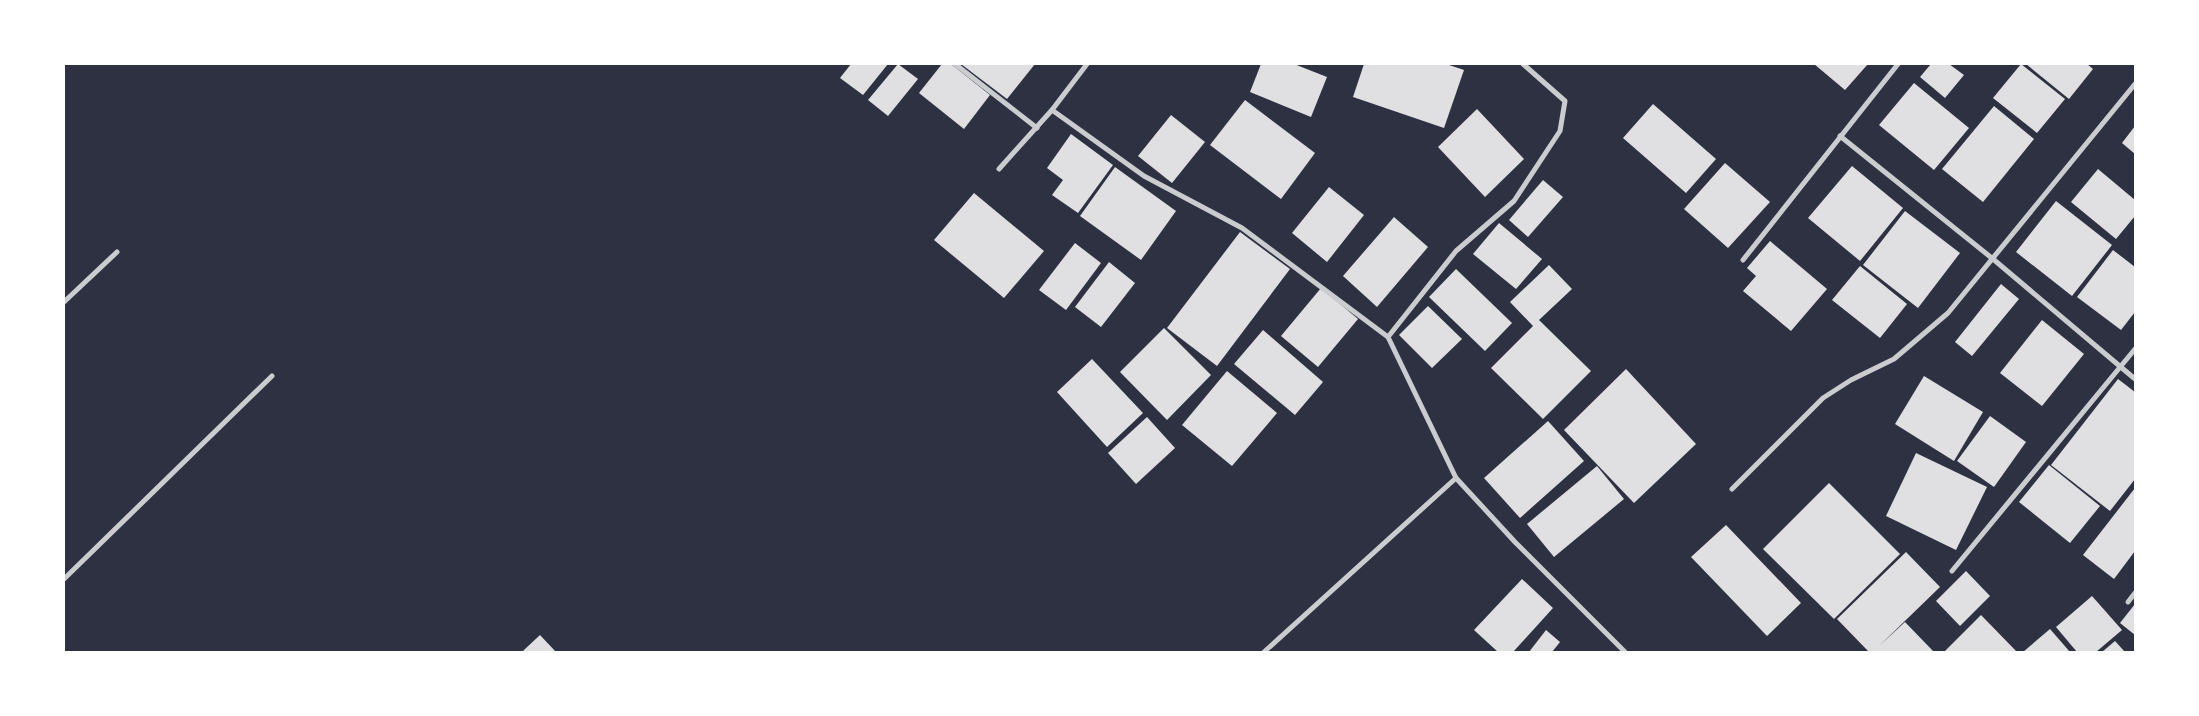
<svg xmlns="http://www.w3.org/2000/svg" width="2199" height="716" viewBox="0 0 2199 716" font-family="Ubuntu,sans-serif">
<rect width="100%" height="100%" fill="#2d3142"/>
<g fill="#e0e0e3">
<polygon points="851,64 888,64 863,95 840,78"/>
<polygon points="898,64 918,79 888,116 868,100"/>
<polygon points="942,64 951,64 990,95 964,129 919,93"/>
<polygon points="961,64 1035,64 1007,99"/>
<polygon points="1261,64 1294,64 1327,77 1311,117 1250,92"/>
<polygon points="1364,64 1446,64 1464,70 1444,128 1353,97"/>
<polygon points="1814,64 1868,64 1845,90"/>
<polygon points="1931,64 1949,64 1964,75 1945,98 1920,77"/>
<polygon points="2021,64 2065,99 2037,133 1993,98"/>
<polygon points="2026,64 2087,64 2093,69 2069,99"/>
<polygon points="1914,83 1969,128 1934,170 1879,125"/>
<polygon points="1245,100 1315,153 1281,199 1210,145"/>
<polygon points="1653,104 1716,159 1686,193 1623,138"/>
<polygon points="1994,106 2034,139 1983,202 1942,169"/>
<polygon points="1477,109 1524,159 1485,197 1438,147"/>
<polygon points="1171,115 1205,142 1172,183 1138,156"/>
<polygon points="2135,126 2135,154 2122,143"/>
<polygon points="1071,134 1113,165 1078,213 1052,195 1063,180 1047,168"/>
<polygon points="1725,163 1770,202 1728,248 1684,209"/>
<polygon points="1852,166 1903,208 1860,261 1808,218"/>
<polygon points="1115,167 1176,211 1141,260 1080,216"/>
<polygon points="2098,169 2135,200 2135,216 2116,239 2071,202"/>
<polygon points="1543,180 1563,197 1528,237 1509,220"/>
<polygon points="1329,187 1364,215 1327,262 1292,233"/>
<polygon points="974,193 1044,251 1004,298 934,240"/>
<polygon points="2056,201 2112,245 2072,296 2016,252"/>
<polygon points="1905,211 1960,253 1918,308 1863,265"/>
<polygon points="1394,217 1428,247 1377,307 1343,276"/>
<polygon points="1499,223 1542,259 1516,289 1473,254"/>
<polygon points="1240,232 1290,269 1217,366 1167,328"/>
<polygon points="1770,241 1827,289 1791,331 1743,291 1756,276 1747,268"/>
<polygon points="1075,243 1101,263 1066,310 1039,290"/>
<polygon points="2113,250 2135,267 2135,312 2121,330 2077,297"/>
<polygon points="1109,262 1135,283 1101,327 1075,307"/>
<polygon points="1549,265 1572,289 1539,320 1591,371 1543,419 1491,368 1533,326 1510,302"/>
<polygon points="1860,266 1907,304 1880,338 1832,300"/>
<polygon points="1456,269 1512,323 1485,351 1429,297"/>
<polygon points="2001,284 2019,299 1972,356 1955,342"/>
<polygon points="1321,288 1358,319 1318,367 1281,336"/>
<polygon points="1428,306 1462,339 1432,368 1399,335"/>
<polygon points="2042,320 2084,354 2042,406 2000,373"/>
<polygon points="1164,328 1211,375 1167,420 1120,372"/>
<polygon points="1263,330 1323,382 1295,415 1234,364"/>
<polygon points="1092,359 1143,413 1107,447 1057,392"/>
<polygon points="1626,369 1696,444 1634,503 1564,430"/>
<polygon points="1227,371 1277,413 1232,466 1182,425"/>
<polygon points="1924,376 1983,412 1954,461 1895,424"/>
<polygon points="2118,379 2135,392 2135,479 2110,511 2051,465"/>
<polygon points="1990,416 2026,442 1994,487 1957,461"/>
<polygon points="1147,417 1175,448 1136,484 1108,453"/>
<polygon points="1548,421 1584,461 1520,518 1484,478"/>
<polygon points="1916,453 1987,487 1956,550 1886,516"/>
<polygon points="2049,465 2100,506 2070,543 2019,502"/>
<polygon points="1597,466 1624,499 1554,557 1527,524"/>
<polygon points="1829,483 1900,554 1834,619 1763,549"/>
<polygon points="2135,488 2135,551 2114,579 2083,555"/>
<polygon points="1726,525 1801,603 1767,636 1691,557"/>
<polygon points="1906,552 1940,587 1878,647 1905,622 1934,652 1869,652 1837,619"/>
<polygon points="1966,571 1990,596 1960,626 1936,601"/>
<polygon points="1522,579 1553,608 1513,652 1498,652 1474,630"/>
<polygon points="2092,596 2122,630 2096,652 2077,652 2056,627"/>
<polygon points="2135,604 2135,635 2120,623"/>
<polygon points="1981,615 2017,652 1944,652"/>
<polygon points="2050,629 2070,652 2023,652"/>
<polygon points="1546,630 1560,642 1552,652 1529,652"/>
<polygon points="540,635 556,652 522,652 525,649"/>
<polygon points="2115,641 2125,652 2102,652"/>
</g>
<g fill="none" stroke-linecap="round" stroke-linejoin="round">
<g stroke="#caccd0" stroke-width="5">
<polyline points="955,64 1037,128"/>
<polyline points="1523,64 1565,101 1560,131 1514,201 1456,251 1388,337 1456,478 1515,542 1625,652"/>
<polyline points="1052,110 1144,176 1242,228 1388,337"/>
<polyline points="1840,136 1993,259 2135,379"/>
<polyline points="999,169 1052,110 1087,64"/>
<polyline points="1743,260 1898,64"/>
<polyline points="64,302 117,252"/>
<polyline points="1732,489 1823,398 1851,380 1894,359 1948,313 2135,84"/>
<polyline points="1952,571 2135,349"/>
<polyline points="64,579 272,376"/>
<polyline points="2128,602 2135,593"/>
<polyline points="1264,652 1456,478"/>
</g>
</g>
<rect width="2199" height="716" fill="none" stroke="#ffffff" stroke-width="130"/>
</svg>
